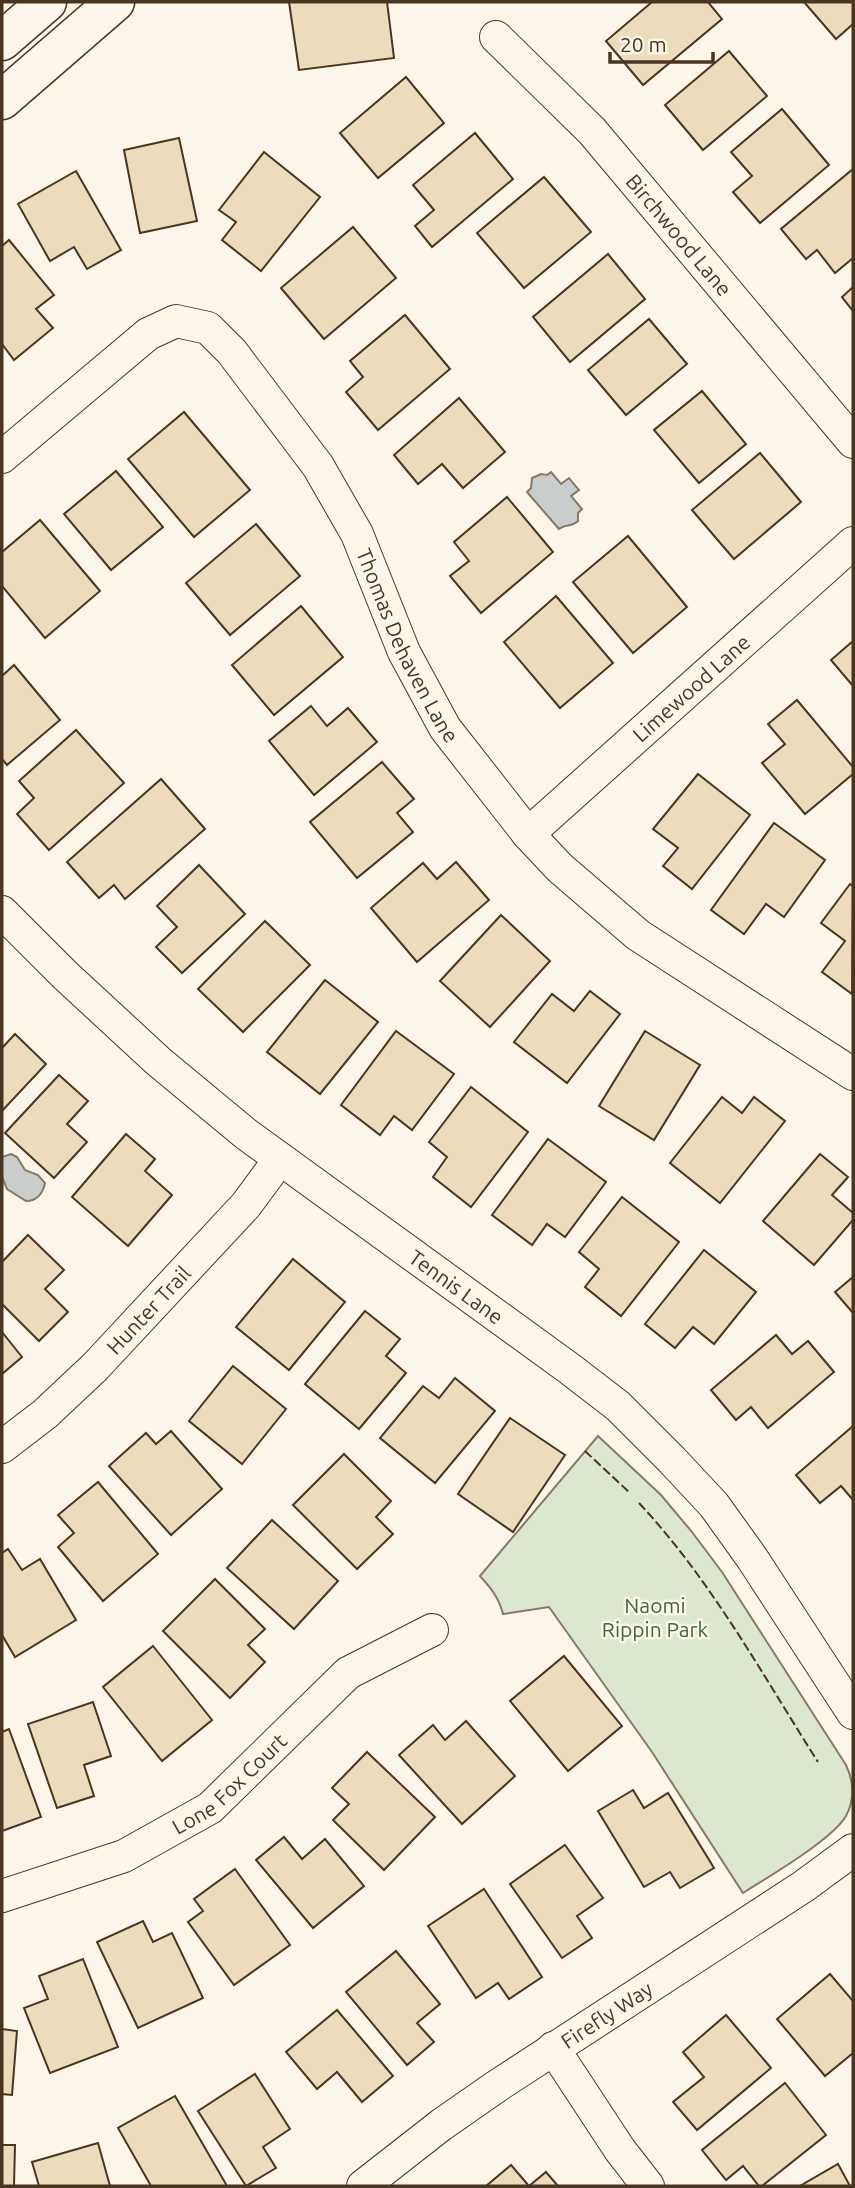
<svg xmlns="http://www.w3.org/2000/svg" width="855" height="2188" viewBox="0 0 855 2188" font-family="Ubuntu,sans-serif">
<rect width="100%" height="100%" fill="#fbf6e9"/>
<path fill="#dce7d0" stroke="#887966" stroke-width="2" d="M 598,1436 L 661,1495 L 692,1532 L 722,1572 L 846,1765 C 854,1782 855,1799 846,1816 C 832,1840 768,1877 743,1893 L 652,1752 L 549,1607 L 503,1614 C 499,1598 491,1588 480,1576 Z"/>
<g fill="#c9cecd" stroke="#887966" stroke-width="2">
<path d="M 551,472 L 561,484 L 569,478 L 579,490 L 571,496 L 582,509 L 578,513 L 578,521 C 572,527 565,524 559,529 L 527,492 L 531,488 L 532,478 L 541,474 L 547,475 Z"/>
<path d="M 11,1154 L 17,1157 L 25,1170 L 38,1175 L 45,1183 C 43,1193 37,1201 26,1201 L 7,1189 L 2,1177 L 2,1157 Z"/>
</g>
<g fill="#ecdcbc" stroke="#4a3520" stroke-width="2">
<polygon points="289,2 387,2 394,58 299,70"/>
<polygon points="652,2 708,2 722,19 643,85 606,41"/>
<polygon points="804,2 853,2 853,24 836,39"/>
<polygon points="729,51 767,96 703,150 665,105"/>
<polygon points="406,77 444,123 378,178 340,133"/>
<polygon points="782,109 829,165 760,223 733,192 752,176 731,152"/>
<polygon points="475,133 513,179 432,247 415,226 434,210 413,185"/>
<polygon points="179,138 197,221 140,233 124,150"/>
<polygon points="264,152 320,197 261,271 222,240 236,222 219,210"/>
<polygon points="853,169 853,258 835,273 817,250 806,259 781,229"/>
<polygon points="76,171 121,250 87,269 74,247 50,261 18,204"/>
<polygon points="544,177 591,232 524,288 477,233"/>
<polygon points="353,227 396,278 324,339 281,288"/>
<polygon points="9,240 54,295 36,309 53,328 14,360 2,344 2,246"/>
<polygon points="608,254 645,299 570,362 533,317"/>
<polygon points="853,287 853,311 842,297"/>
<polygon points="405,315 450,369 378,430 346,392 363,377 350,361"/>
<polygon points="649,319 687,364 626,415 588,370"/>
<polygon points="702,391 746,444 699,483 654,430"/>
<polygon points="459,398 505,452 463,488 442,464 418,484 394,455"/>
<polygon points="184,412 250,490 194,537 128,459"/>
<polygon points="760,453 801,502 734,559 692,510"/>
<polygon points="116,471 163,527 111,570 64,514"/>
<polygon points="507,497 553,552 481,613 450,576 469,561 454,542"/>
<polygon points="40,520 100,591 45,638 2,586 2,552"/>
<polygon points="256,524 300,576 230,635 186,583"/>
<polygon points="628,536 687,607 633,653 573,582"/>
<polygon points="556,596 613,663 560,708 504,642"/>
<polygon points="301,606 343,657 274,715 232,665"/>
<polygon points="853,641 853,686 831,660"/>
<polygon points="14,665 60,720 7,765 2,759 2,676"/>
<polygon points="797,700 853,767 853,774 805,814 762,763 785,744 768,724"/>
<polygon points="311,706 327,726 348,708 377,742 314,795 269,741"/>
<polygon points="76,730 124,783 49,850 17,814 34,798 19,781"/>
<polygon points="382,762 414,799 397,813 413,832 357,878 310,822"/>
<polygon points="698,774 750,815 692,889 663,866 678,848 653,829"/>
<polygon points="161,779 205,829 125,899 114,885 99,898 67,862"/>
<polygon points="774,823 825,860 784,917 766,904 744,934 711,910"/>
<polygon points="456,862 489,900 417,962 371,908 423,863 437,879"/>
<polygon points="199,865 245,914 182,973 156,947 177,927 157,906"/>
<polygon points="850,884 853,886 852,994 822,972 845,941 821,923"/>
<polygon points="501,915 550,961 490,1027 440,981"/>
<polygon points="265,921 310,965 243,1032 198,989"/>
<polygon points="325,980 378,1022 320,1094 267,1052"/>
<polygon points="590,991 620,1014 567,1083 514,1042 552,994 574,1011"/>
<polygon points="396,1031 454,1074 412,1130 394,1116 380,1135 341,1105"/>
<polygon points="645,1031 700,1065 654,1140 599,1106"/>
<polygon points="15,1034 46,1064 2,1111 2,1048"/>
<polygon points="59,1075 88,1101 67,1124 87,1142 54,1178 5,1133"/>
<polygon points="471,1087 528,1132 471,1207 433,1177 447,1157 429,1142"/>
<polygon points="722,1097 742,1113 754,1097 785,1121 720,1203 670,1163"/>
<polygon points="126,1134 155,1159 145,1171 172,1195 128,1246 72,1197"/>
<polygon points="548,1139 606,1182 565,1237 547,1224 532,1245 492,1215"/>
<polygon points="820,1154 848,1177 832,1195 853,1213 853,1220 814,1265 763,1221"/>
<polygon points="622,1197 679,1242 621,1316 585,1287 599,1269 579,1252"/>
<polygon points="28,1235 64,1270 45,1289 68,1312 39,1341 2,1304 2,1262"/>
<polygon points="704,1250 756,1292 714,1344 693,1327 675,1348 645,1324"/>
<polygon points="293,1259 345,1302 289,1370 236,1327"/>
<polygon points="853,1277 853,1313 835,1292"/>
<polygon points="365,1311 400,1339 386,1356 406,1373 359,1429 305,1384"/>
<polygon points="2,1332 22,1357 2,1374"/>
<polygon points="776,1335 792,1354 808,1341 834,1372 768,1428 751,1407 736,1420 711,1390"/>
<polygon points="233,1366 286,1409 242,1464 189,1421"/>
<polygon points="455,1378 495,1411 435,1483 380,1438 423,1386 439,1398"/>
<polygon points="510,1418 565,1455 513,1532 458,1494"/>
<polygon points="853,1426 853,1500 841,1486 820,1503 796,1475"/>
<polygon points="171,1431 222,1489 171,1535 109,1466 146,1433 156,1444"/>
<polygon points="344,1454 391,1501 376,1517 393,1534 357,1569 293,1505"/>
<polygon points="98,1482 158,1554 103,1601 58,1547 74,1533 58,1515"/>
<polygon points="272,1520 338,1581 294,1629 227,1568"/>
<polygon points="8,1549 22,1570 40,1559 76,1620 15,1657 2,1635 2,1553"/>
<polygon points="215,1579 265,1629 248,1645 265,1662 230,1698 163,1631"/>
<polygon points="153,1646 212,1720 162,1761 103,1687"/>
<polygon points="564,1656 622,1726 568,1771 510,1701"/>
<polygon points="93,1702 111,1756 84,1765 94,1796 57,1808 28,1724"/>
<polygon points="466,1721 515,1776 462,1824 399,1755 433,1725 445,1740"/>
<polygon points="9,1729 41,1817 2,1831 2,1732"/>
<polygon points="367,1752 435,1817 384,1870 333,1820 349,1804 332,1788"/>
<polygon points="633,1790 644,1808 668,1793 714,1868 680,1888 670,1872 644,1887 598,1811"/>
<polygon points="284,1837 302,1859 325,1839 364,1886 313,1928 256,1860"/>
<polygon points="565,1845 603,1898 577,1916 592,1938 562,1958 510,1884"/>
<polygon points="235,1869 290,1945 234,1985 188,1922 203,1911 194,1899"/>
<polygon points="484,1889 542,1977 509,1999 498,1983 476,1998 428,1926"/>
<polygon points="143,1921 153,1942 172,1933 203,1998 138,2028 97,1942"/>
<polygon points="396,1951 440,2004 417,2023 434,2042 407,2065 346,1992"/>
<polygon points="83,1959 118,2047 50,2073 24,2008 48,1999 39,1976"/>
<polygon points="830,1974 853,2001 853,2053 825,2076 777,2019"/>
<polygon points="337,2010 393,2076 362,2102 337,2072 317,2089 286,2052"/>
<polygon points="726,2015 771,2068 697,2130 673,2102 704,2077 683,2052"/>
<polygon points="2,2029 17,2031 12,2095 2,2094"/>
<polygon points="255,2074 290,2129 263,2147 276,2168 246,2186 198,2111"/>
<polygon points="785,2083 826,2135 762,2186 759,2186 743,2166 726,2180 702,2150"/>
<polygon points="175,2096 227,2186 151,2186 118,2128"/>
<polygon points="98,2143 110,2186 39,2186 32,2162"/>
<polygon points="2,2145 15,2145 14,2186 2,2186"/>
<polygon points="838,2164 850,2186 800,2186"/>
<polygon points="511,2165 529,2186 546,2172 558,2186 486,2186"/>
</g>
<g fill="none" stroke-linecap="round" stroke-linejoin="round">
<g stroke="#4a3520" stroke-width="34">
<g id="minor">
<path id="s1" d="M 496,37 L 592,131 L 853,442"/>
<path id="s2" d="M 2,457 L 148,334 L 176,321 L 208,328 L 232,352 L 318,466 L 357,534 L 404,652 L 445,728 L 528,834 L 560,868 L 638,935 L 853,1074"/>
<path id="s3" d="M 528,834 L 853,543"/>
<path id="s4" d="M 2,912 L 65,975 L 158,1061 L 246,1134 L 570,1369 L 618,1406 L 672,1460 L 714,1505 L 752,1558 L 853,1713"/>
<path id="s5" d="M 2,1447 L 45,1414 L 95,1367 L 246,1205 L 280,1159"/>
<path id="s6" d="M 2,1896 L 124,1856 L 210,1808 L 348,1673 L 432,1630"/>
<polyline points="553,2048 620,2150 648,2186"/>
<path id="s7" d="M 363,2186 L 441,2125 L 497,2086 L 804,1886 L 853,1850"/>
</g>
</g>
<g stroke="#4a3520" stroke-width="41">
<g id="tertiary">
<polyline points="2,41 47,2"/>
<polyline points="2,100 115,2"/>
</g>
</g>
<use href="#minor" stroke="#fbf6e9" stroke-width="32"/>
<use href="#tertiary" stroke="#fbf6e9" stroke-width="38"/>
<g stroke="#4a3520" stroke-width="2" stroke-dasharray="9 3.5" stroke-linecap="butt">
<polyline points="585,1451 630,1493"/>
<path d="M 639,1503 C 711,1580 762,1674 818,1762"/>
</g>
</g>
<g text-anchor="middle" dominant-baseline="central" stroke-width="5" stroke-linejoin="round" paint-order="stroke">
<g font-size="21" fill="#4a3520" stroke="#fbf6e9">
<text stroke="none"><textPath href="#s1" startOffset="270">Birchwood Lane</textPath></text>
<text stroke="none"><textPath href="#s2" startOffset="632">Thomas Dehaven Lane</textPath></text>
<text stroke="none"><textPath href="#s3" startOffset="219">Limewood Lane</textPath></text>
<text stroke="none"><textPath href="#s4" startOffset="590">Tennis Lane</textPath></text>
<text stroke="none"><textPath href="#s5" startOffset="201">Hunter Trail</textPath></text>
<text stroke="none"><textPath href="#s6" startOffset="257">Lone Fox Court</textPath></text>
<text stroke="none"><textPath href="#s7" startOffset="298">Firefly Way</textPath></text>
</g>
<g font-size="21" fill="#436837" stroke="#fbf6e9">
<text x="655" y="1605">Naomi<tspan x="655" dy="24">Rippin Park</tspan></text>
</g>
</g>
<rect width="855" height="2188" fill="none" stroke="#4a3520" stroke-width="7"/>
<path d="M610 52v10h103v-10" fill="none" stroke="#4a3520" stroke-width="3.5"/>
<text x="620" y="52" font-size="21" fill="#4a3520" stroke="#fbf6e9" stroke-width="5" paint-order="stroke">20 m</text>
</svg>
